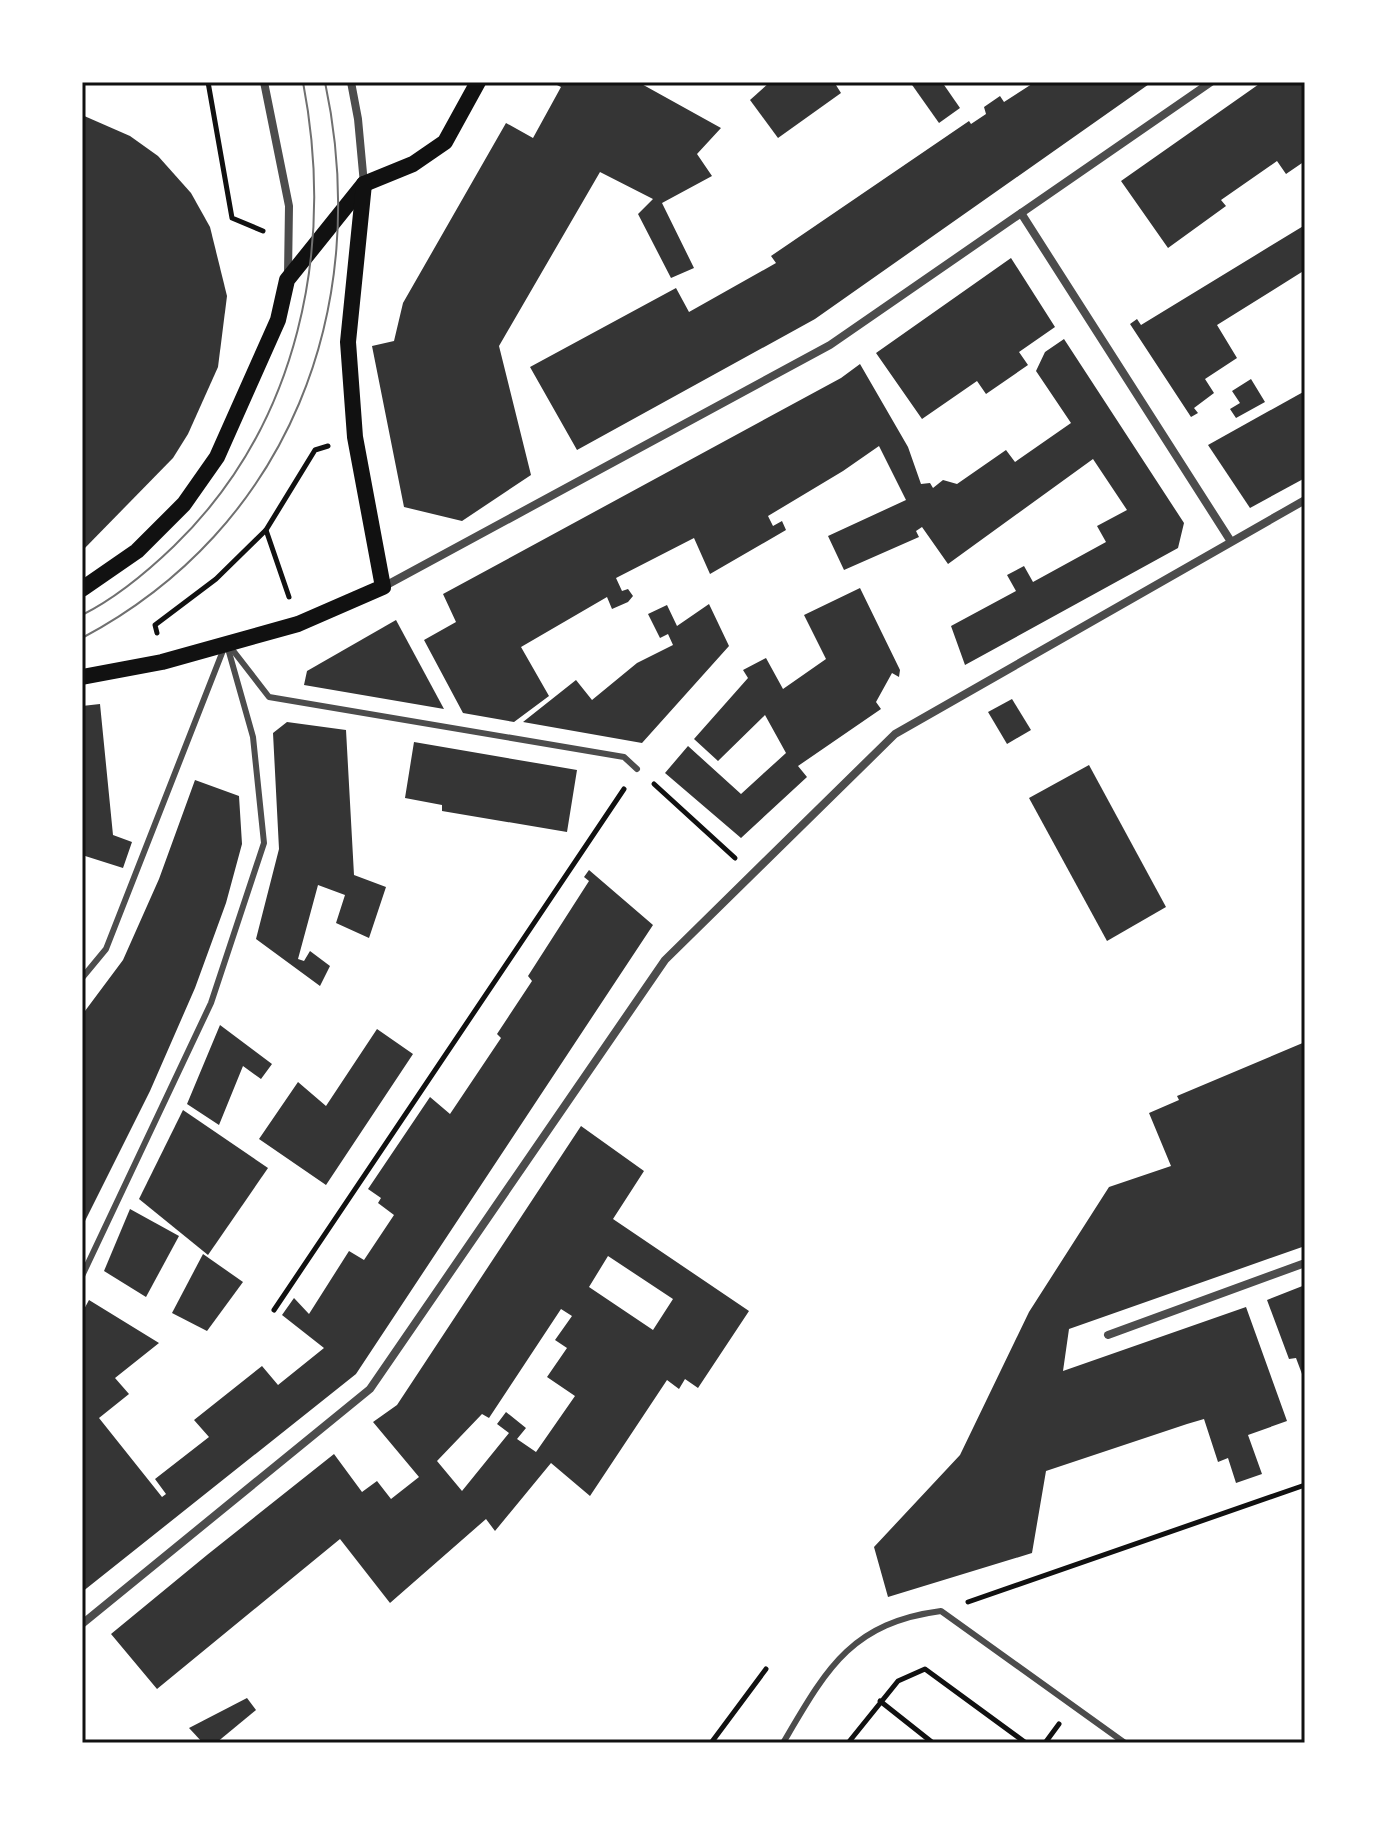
<svg xmlns="http://www.w3.org/2000/svg" width="1387" height="1825" viewBox="0 0 1387 1825" font-family="'IBM Plex Sans',sans-serif">
<rect width="100%" height="100%" fill="#fff"/>
<g fill="#353535" fill-rule="evenodd">
<polygon points="551,82 638,82 721,128 697,154 712,176 662,203 694,268 671,278 638,214 653,199 600,172 499,346 531,475 462,521 404,507 372,346 394,341 403,303 506,123 533,138 561,87"/>
<polygon points="770,82 834,82 841,93 778,138 750,100"/>
<polygon points="910,82 942,82 960,108 939,123"/>
<polygon points="1035,82 1152,82 815,319 577,450 530,367 676,288 689,312 776,263 771,256 969,121 971,124 986,114 984,107 1000,96 1004,102"/>
<polygon points="1262,82 1305,82 1305,161 1286,174 1277,161 1221,200 1226,206 1168,248 1121,181"/>
<polygon points="82,115 130,136 158,156 191,193 210,227 227,296 218,367 188,434 173,458 82,551"/>
<polygon points="1305,225 1305,270 1217,325 1237,358 1205,379 1214,393 1194,408 1198,413 1191,417 1130,324 1137,319 1141,325"/>
<polygon points="1011,258 1055,327 1019,352 1028,365 986,394 977,381 922,419 876,353"/>
<polygon points="1064,339 1184,523 1178,548 965,665 951,626 1016,591 1007,575 1024,566 1033,582 1106,542 1097,526 1127,510 1093,459 948,564 922,527 916,531 919,537 844,570 828,536 906,500 879,446 843,471 768,516 773,526 782,521 786,530 710,574 694,538 616,578 622,591 628,589 633,596 628,602 612,609 607,597 521,647 549,696 514,722 463,713 424,640 456,622 443,594 841,378 860,364 908,447 921,484 930,483 933,488 943,480 957,484 1006,450 1015,462 1071,423 1036,371 1045,352"/>
<polygon points="1251,379 1265,402 1236,418 1230,409 1240,403 1232,391"/>
<polygon points="1305,391 1305,478 1250,508 1208,445"/>
<polygon points="860,588 900,670 899,677 892,673 876,702 881,709 798,766 807,777 741,838 665,773 688,746 741,794 786,753 765,715 718,761 694,739 748,678 743,670 766,658 783,689 826,659 804,615"/>
<polygon points="709,604 729,646 642,743 523,722 576,680 592,700 637,663 673,645 668,634 660,638 648,614 667,605 677,626"/>
<polygon points="396,620 444,709 304,685 307,671"/>
<polygon points="1012,699 1031,730 1007,744 988,712"/>
<polygon points="100,704 113,835 132,842 123,868 82,855 82,706"/>
<polygon points="287,722 346,730 354,875 386,887 369,938 336,923 345,895 318,885 298,959 304,961 310,951 330,966 320,986 256,939 279,849 273,733"/>
<polygon points="414,742 577,770 567,832 442,811 442,805 405,798"/>
<polygon points="1089,765 1166,907 1107,941 1029,798"/>
<polygon points="195,780 239,796 242,844 226,903 195,988 150,1091 82,1227 82,1015 123,960 159,879"/>
<polygon points="589,870 653,925 356,1374 82,1592 82,1313 89,1300 159,1343 115,1378 129,1394 99,1418 162,1497 166,1494 155,1479 209,1437 194,1420 262,1366 278,1385 324,1348 282,1315 294,1298 309,1314 349,1251 364,1260 394,1215 378,1203 381,1198 368,1189 430,1097 450,1114 501,1038 497,1034 532,981 528,976 589,881 584,877"/>
<polygon points="220,1025 272,1064 261,1079 243,1066 219,1125 187,1104"/>
<polygon points="377,1029 413,1054 326,1185 259,1139 298,1082 326,1106"/>
<polygon points="1305,1042 1305,1246 1069,1329 1063,1371 1246,1307 1287,1421 1248,1435 1262,1474 1236,1483 1228,1458 1218,1462 1204,1419 1187,1424 1046,1471 1032,1553 888,1597 874,1547 960,1455 1029,1312 1109,1187 1171,1166 1149,1113 1179,1100 1177,1096"/>
<polygon points="183,1110 268,1168 208,1255 139,1199"/>
<path d="M 581,1126 L 644,1171 L 613,1219 L 749,1311 L 698,1388 L 685,1379 L 679,1389 L 667,1380 L 590,1496 L 551,1463 L 495,1531 L 486,1519 L 390,1603 L 340,1539 L 157,1689 L 111,1634 L 207,1555 L 334,1454 L 362,1492 L 377,1481 L 391,1499 L 419,1477 L 373,1422 L 397,1405 ZM 608,1256 L 673,1299 L 653,1330 L 589,1287 ZM 561,1309 L 572,1316 L 555,1340 L 567,1348 L 547,1377 L 575,1396 L 536,1452 L 517,1439 L 526,1428 L 506,1412 L 497,1424 L 509,1433 L 462,1491 L 437,1461 L 482,1414 L 489,1418 Z"/>
<polygon points="130,1209 179,1236 146,1297 104,1271"/>
<polygon points="203,1254 243,1282 207,1331 172,1313"/>
<polygon points="1305,1285 1305,1382 1296,1358 1289,1359 1267,1300"/>
<polygon points="247,1698 256,1710 216,1743 203,1743 189,1728"/>
</g>
<g fill="none" stroke-linecap="round" stroke-linejoin="round">
<g stroke="#111" stroke-width="5">
<polyline points="208,82 232,218 263,231"/>
<polyline points="266,530 289,597"/>
<polyline points="157,633 155,625 216,579 266,530 315,450 328,446"/>
<polyline points="654,784 735,858"/>
<polyline points="274,1310 624,789"/>
<polyline points="968,1602 1305,1485"/>
<polyline points="880,1701 933,1743"/>
<polyline points="711,1743 766,1669"/>
<polyline points="848,1743 898,1681 925,1669 1026,1743"/>
<polyline points="1045,1743 1059,1724"/>
</g>
<g stroke="#4c4c4c" stroke-width="6">
<polyline points="228,644 269,697 624,757 637,769"/>
<polyline points="82,978 106,949 224,648"/>
<polyline points="82,1276 211,1003 264,843 253,737 227,645"/>
<path d="M 783,1743 C 826,1670 850,1623 941,1611 L 1125,1743"/>
</g>
<g stroke="#4c4c4c" stroke-width="8">
<polyline points="264,82 289,206 288,275"/>
<polyline points="351,82 358,119 364,184"/>
<polyline points="1021,213 1230,540"/>
<polyline points="383,587 830,345 1211,82"/>
<polyline points="1108,1335 1305,1263"/>
<polyline points="82,1624 370,1389 665,960 895,734 1305,500"/>
</g>
<g stroke="#111" stroke-width="16">
<polyline points="82,589 137,551 184,504 217,457 278,320 287,280 364,184 413,164 445,142 478,82"/>
<polyline points="82,677 162,662 298,624 383,587 355,437 348,342 364,184"/>
</g>
<g stroke="#707070" stroke-width="2">
<path d="M 82,615 C 116,598 147,572 174,546 C 299,425 335,249 303,82"/>
<path d="M 82,638 C 289,528 373,308 325,82"/>
</g>
</g>
<rect width="1387" height="1825" fill="none" stroke="#ffffff" stroke-width="168"/>
<rect x="84" y="84" width="1219" height="1657" fill="none" stroke="#111" stroke-width="3"/>
</svg>
